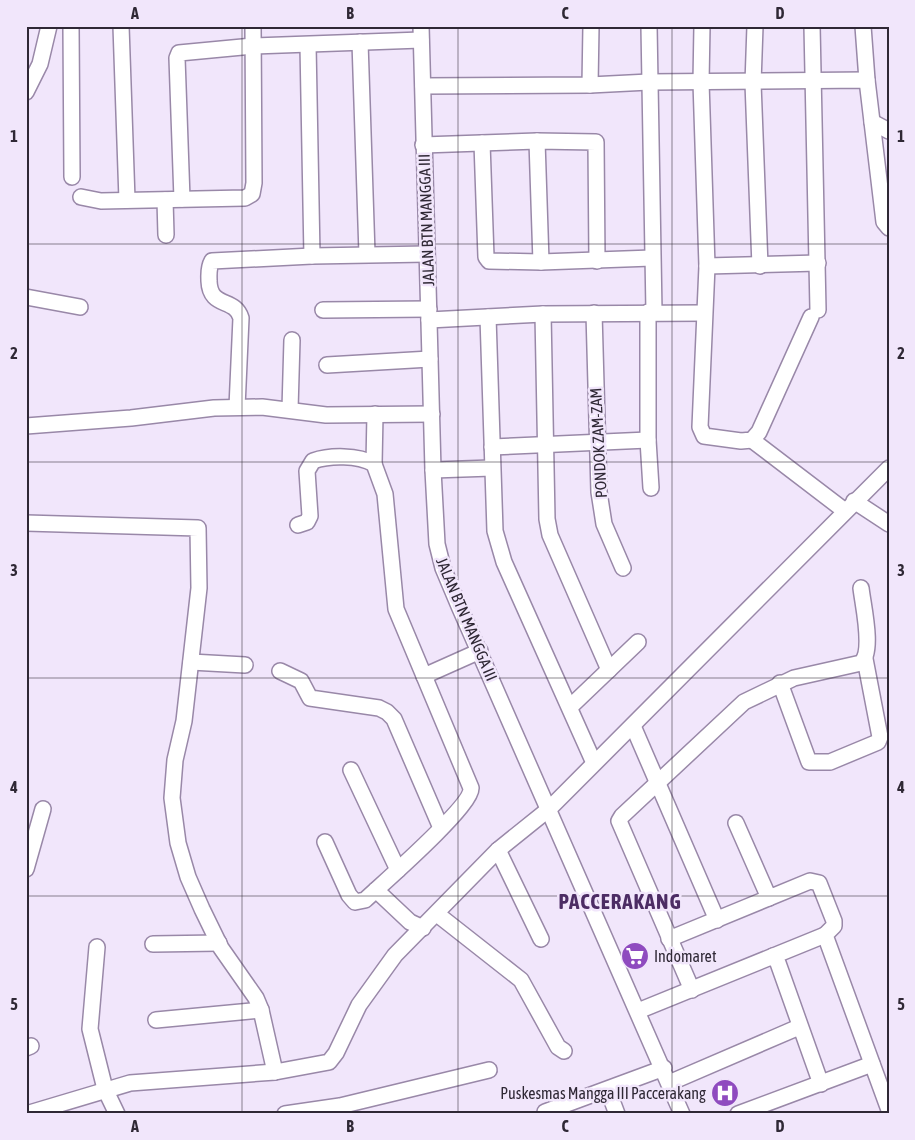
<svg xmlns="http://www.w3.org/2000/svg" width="915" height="1140" viewBox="0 0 915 1140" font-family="'Asap Condensed',sans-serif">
<rect width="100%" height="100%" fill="#f1e6fb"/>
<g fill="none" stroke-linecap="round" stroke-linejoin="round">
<g stroke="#9988a8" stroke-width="18">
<g id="minor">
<polyline points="71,26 72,177"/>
<polyline points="121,26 127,200"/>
<polyline points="421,26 433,470 437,544 443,568 459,606 682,1114"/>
<polyline points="649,26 654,312"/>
<polyline points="702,26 701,82 707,266 700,427 704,436 741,441 752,440 759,432 811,317"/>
<polyline points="755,26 753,83 760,266"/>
<polyline points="812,26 818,310"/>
<polyline points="863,26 867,80"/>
<polyline points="360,42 367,254"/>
<polyline points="308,45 312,256"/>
<polyline points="590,85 591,26"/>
<polyline points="423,86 590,85 649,82 867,80 884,222 889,228"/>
<polyline points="26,92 40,64 49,26"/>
<polyline points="872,122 889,131"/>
<polyline points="537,141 541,262"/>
<polyline points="482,143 486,257 489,261 541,262 652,258"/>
<polyline points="423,145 537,141 596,142 597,261"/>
<polyline points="81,197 101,201 245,198 252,194 254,183 253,26"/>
<polyline points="182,199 177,58 179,53 253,46 421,40"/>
<polyline points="165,200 166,235"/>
<polyline points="707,266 818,263"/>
<polyline points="26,297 80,307"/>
<polyline points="323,310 429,309"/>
<polyline points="648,312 648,440 651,488"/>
<polyline points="594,313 599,492 604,524 623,568"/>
<polyline points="543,314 547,519 550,535 609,670"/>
<polyline points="488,317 495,531 504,562 594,763"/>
<polyline points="429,320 543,314 704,313"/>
<polyline points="327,365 430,359"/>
<path d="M 237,407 L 241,318 C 235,297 210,309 209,281 C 209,274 208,268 212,261 L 312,256 L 427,254"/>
<polyline points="290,409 292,340"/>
<polyline points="26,426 131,418 214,408 262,407 326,415 432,414"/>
<polyline points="752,440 845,511"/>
<polyline points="492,447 648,440"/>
<polyline points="374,464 375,414"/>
<polyline points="433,470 492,468"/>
<polyline points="854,501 889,524"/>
<polyline points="26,523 198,528 199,588 184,721 175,760 172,798 178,843 188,877 202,909 221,948 256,998 261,1010 275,1072"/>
<path d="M 298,525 L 307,522 L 310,516 L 307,471 L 313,461 C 330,455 358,455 374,464 L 385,494 L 396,609 L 471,788 C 472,806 382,884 365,900 L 355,902 L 349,895 L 325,842"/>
<polyline points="191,662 245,665"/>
<polyline points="280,671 301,681 310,698 379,708 387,712 394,719 441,828"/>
<polyline points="424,676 480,651"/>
<polyline points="780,683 809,762 830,762 878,742 880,737 865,659"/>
<polyline points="570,707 638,642"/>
<polyline points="633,726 717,920"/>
<polyline points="351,770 398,870"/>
<polyline points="736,823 769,898"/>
<polyline points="498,850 541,939"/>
<polyline points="26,869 43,809"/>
<polyline points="376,890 410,922 423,928"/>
<polyline points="437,914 521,980 558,1047 564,1051"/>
<polyline points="669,939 810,881 819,883 834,921 834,926 825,935 889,1110"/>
<polyline points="153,944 219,943"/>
<polyline points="97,947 90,1029 105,1089 117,1114"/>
<polyline points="773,956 778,963 821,1084"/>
<path d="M 692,990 L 619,821 L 622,816 L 744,702 L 794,678 L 861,663 C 874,651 863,606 861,588"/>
<polyline points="638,1011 825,935"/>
<polyline points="156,1020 261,1010"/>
<polyline points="26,1048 31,1046"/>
<polyline points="669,1083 799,1027"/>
<polyline points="608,1090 617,1114"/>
<polyline points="545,1112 664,1068"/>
<polyline points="26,1114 130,1083 275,1072 329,1062 336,1053 359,1005 395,955 498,850 549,809 889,468"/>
<polyline points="285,1114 340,1106 489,1070"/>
<polyline points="738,1114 872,1064"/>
</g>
</g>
<use href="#minor" stroke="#fff" stroke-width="15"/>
</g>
<path fill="none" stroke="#2f2835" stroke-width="1" stroke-opacity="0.55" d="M 242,26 L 242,1114M 458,26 L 458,1114M 672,26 L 672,1114M 26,244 L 889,244M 26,462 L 889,462M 26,678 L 889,678M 26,896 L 889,896"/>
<defs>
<g id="supermarket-disc" transform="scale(1.4375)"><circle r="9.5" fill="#8f4bbf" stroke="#f1e6fb"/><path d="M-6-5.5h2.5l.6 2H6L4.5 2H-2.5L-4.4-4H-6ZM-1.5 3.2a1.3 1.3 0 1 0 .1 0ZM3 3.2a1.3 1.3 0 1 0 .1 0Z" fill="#fff"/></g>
<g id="hospital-disc" transform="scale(1.4375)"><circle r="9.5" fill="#8f4bbf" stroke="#f1e6fb"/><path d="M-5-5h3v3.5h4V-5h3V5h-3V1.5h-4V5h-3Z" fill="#fff"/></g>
</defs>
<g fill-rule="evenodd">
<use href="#supermarket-disc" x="635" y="956"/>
<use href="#hospital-disc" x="725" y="1093"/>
</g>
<g text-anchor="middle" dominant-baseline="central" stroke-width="5" stroke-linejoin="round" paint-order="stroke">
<g font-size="16" fill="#2f2835" stroke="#f1e6fb">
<text transform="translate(426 220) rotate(-92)">JALAN BTN MANGGA III</text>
<text transform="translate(598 443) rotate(-93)">PONDOK ZAM-ZAM</text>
<text transform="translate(467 619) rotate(67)">JALAN BTN MANGGA III</text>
</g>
<g font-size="16" fill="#2f2835" stroke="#f1e6fb" text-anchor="start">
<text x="654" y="956">Indomaret</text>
<text x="706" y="1093" text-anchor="end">Puskesmas Mangga III Paccerakang</text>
</g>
<g font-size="21" font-weight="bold" letter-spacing="1" fill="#4c2c64" stroke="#f1e6fb">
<text x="620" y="901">PACCERAKANG</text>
</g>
</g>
<rect width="915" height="1140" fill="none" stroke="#f1e6fb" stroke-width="55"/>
<rect x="28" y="28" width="860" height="1084" fill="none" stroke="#2f2835" stroke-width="2"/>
<g font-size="16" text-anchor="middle" font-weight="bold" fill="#2f2835">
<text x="135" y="19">A</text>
<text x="350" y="19">B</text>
<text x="565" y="19">C</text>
<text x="780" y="19">D</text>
<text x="14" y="142">1</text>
<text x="901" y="142">1</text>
<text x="14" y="359">2</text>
<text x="901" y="359">2</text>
<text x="14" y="576">3</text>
<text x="901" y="576">3</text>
<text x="14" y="793">4</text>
<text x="901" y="793">4</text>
<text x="14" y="1010">5</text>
<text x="901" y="1010">5</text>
<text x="135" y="1132">A</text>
<text x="350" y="1132">B</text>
<text x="565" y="1132">C</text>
<text x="780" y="1132">D</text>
</g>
</svg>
